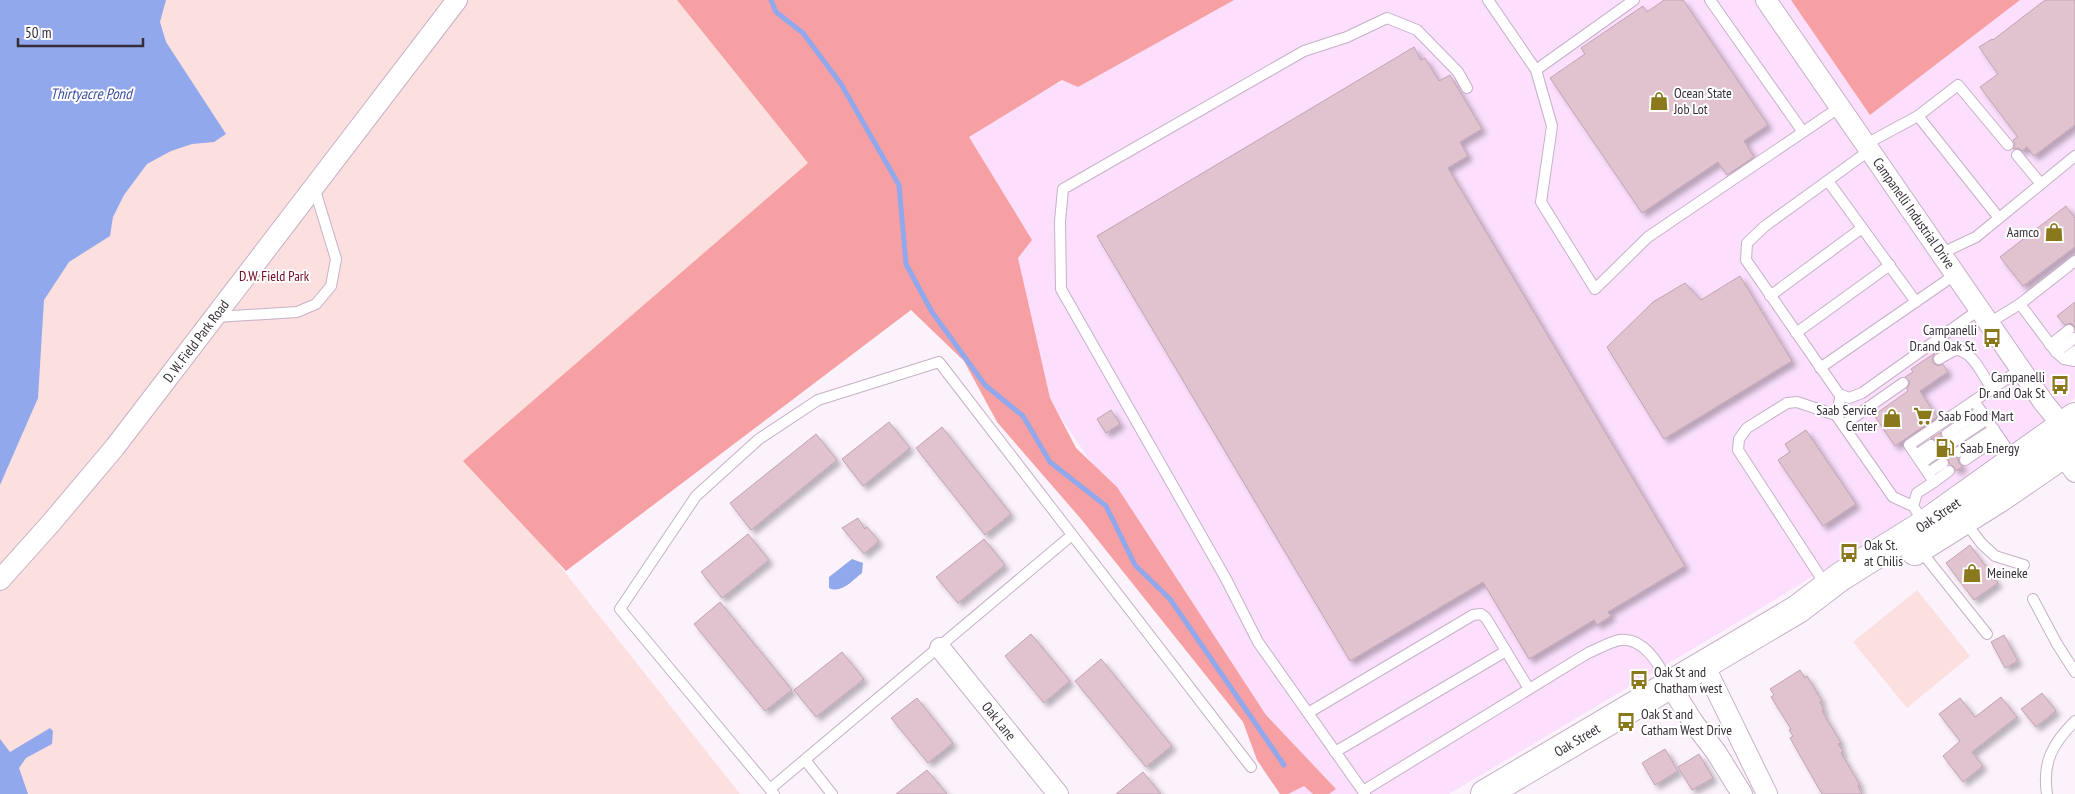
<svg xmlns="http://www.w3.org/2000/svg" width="2075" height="794" viewBox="0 0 2075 794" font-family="'PT Sans Narrow',sans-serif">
<defs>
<filter id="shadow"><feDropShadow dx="4.5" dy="4.5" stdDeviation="2.5" flood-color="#0004"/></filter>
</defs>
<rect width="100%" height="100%" fill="#fcf2fc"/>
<polygon fill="#fbdffd" points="1207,0 2075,0 2075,398 2021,439 1894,526 1758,610 1449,794 1287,794 1263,715 1038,384 960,138"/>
<g fill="#fcdfdf">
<polygon points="0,0 692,0 823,165 477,461 740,794 0,794"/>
<polygon points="1917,590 1970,656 1907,708 1853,642"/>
</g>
<g fill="#f6a0a3">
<polygon points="677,0 1234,0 1078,87 1062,80 969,137 1032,240 1018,258 1050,398 1076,448 1117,487 1266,715 1336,789 1329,794 1313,794 1304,786 1288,794 1280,794 1257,760 1243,722 1081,519 997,422 964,361 911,310 566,571 463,461 808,163"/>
<polygon points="1791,0 2020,0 1870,115"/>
</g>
<g fill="#92a8ec">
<polygon points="0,0 166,0 160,22 166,42 226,134 214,142 192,144 171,151 147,164 124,195 113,217 110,236 69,262 44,300 38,398 0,485"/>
<path d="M 852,559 L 863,563 L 862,573 C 852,581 841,594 829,588 L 829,577 Z"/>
<polygon points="50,728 53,731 52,744 26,758 19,768 28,794 0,794 0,739 10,752"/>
</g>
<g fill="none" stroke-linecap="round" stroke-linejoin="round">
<polyline stroke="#92a8ec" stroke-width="5" points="771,0 776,12 803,33 841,84 899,185 906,264 932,312 985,385 1023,416 1050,462 1106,506 1135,565 1170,599 1284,765"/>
</g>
<g fill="#e1c2cf" stroke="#c1a3b0" filter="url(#shadow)">
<polygon points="1664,0 1683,0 1768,125 1744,141 1754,157 1727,175 1718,162 1642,213 1550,78 1585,54 1581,48 1643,6 1647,12"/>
<polygon points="2045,0 2075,0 2075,125 2034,156 2027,147 2022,151 2019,148 2013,149 2015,144 2013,140 2018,137 1980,87 1998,74 1979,47 1992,39 1993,40"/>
<polygon points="1414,47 1421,60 1425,58 1439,81 1450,75 1482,129 1460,142 1468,156 1448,168 1685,566 1608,612 1611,616 1597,625 1594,620 1529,659 1483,582 1350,661 1097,236"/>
<polygon points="2066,206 2075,218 2075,247 2023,286 2000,257"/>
<polygon points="1740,276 1792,361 1664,439 1607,347 1653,302 1685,283 1701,300"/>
<polygon points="2075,302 2075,327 2071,323 2065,325 2057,316"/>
<polygon points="1935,353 1932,358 1933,363 1938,366 1943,364 1948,372 1920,391 1937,417 1895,446 1874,415 1908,391 1907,389 1910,382 1905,377 1913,372 1911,369"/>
<polygon points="1111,410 1120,424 1106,433 1097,419"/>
<polygon points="889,422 910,448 863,486 842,459"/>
<polygon points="942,427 1011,514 985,535 916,448"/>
<polygon points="1806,430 1856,504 1823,526 1778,460 1790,452 1785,444"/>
<polygon points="1941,432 1941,437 1946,441 1948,446 1953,449 1953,455 1958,459 1959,463 1963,466 1956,471 1954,467 1950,464 1948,459 1942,456 1943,452 1938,446 1936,441 1931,438"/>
<polygon points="816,434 837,460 751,530 730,503"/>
<polygon points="858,518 865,529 867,527 879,541 864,554 842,528"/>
<polygon points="748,534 769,560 722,598 701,572"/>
<polygon points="984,539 1005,565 958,603 936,577"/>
<polygon points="1970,545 1998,583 1974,600 1946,563"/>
<polygon points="720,602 792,690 765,711 694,624"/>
<polygon points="1031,634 1070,681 1044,703 1005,656"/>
<polygon points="2004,635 2018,661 2005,668 1991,642"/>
<polygon points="842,652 864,679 816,717 794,690"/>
<polygon points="1101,659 1172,746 1146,767 1075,681"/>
<polygon points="1800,670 1805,678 1807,676 1822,701 1820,702 1824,710 1822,711 1841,743 1838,744 1843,751 1841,753 1860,785 1858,786 1862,794 1822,794 1790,738 1793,736 1789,730 1791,729 1771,697 1774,695 1770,689"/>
<polygon points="2042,693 2056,711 2036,727 2021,709"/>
<polygon points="2001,697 2017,717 1972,752 1983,766 1963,782 1943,756 1960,741 1939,714 1960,698 1975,717"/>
<polygon points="917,698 953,743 928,763 891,718"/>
<polygon points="1665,749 1678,771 1655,785 1642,763"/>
<polygon points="1699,754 1713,778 1692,790 1678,767"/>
<polygon points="927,770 947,794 896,794"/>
<polygon points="1143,772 1161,794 1116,794"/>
</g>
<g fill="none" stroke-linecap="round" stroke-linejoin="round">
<g stroke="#c6b0c7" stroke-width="12">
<g id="service">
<polyline points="1488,0 1536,70"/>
<polyline points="1634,0 1536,70 1552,126 1541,202 1595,289 1648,237 1840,107"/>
<polyline points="1710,0 1803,132"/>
<polyline points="1918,116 1958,85 2008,145"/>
<polyline points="1866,144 1918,116 1999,218"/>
<polyline points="1870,150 1765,226 1747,243 1746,260 1839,394 1849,398 1862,393 1980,309"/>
<polyline points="2017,155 2041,184"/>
<polyline points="1828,181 1916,302"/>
<polyline points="1942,253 1976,237 2075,156"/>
<polyline points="1770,296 1862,228"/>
<polyline points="2020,304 2056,352 2064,359 2075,361"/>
<polyline points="216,317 297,312 316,304 331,286 336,259 314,187"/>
<polyline points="1989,323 2020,304 2075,261"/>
<polyline points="1796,333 1890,265"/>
<polyline points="2050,345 2069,330"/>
<polyline points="2056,352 2075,338"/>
<path d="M 1939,359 L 1955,350 C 1972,349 1983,376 1992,389"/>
<polyline points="2064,359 2075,351"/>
<polyline points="1820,368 1956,274"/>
<polyline points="1841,395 1836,415 1893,497 1913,506 1925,524"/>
<polyline points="1974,401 2015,460"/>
<polyline points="1843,425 1903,383"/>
<polyline points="1947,434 1981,411"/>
<polyline points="1953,442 1987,419"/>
<polyline points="1959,452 1994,429"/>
<polyline points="1916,455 1931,445"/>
<polyline points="1965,460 1999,437"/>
<polyline points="1922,463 1936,453"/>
<polyline points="1928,473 1943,463"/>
<polyline points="1934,482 1949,471"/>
<polyline points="1913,506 1917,493 1934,482 1909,445 2021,369"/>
<polyline points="1965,522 1982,544 1995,556 2024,565"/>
<polyline points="1920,550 1987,634"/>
<polyline points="1827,587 1738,450 1739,439 1747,428 1787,403 1797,402 1836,415"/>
<polyline points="2033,599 2057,644 2075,672"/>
<polyline points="1308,713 1473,615 1481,614 1486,618 1529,689"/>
<polyline points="1335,752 1506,651"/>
<polyline points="805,760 832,794"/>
<polyline points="770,789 1072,535"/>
<path d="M 1363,791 L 1588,653 C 1598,649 1609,642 1620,640 C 1644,636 1660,667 1670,684"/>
<polyline points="774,794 620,609 696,496 759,439 818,400 939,362 1251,767"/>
<polyline points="1365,794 1258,642 1226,579 1061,289 1060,221 1063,189 1304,51 1347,37 1387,18 1417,30 1458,72 1467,88"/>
<path d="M 2047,794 C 2042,762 2053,743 2075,721"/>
</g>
</g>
<g stroke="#c6b0c7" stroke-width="22">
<g id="minor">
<polyline points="1766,0 2044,403 2063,426"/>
<polyline points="2063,441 2063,455 2075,472"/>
<polyline points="0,580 51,523 115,447 457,0"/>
<polyline points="940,648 1058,794"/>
<polyline points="1704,665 1767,794"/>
<polyline points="1670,685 1693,722 1716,752 1742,794"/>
</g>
</g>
<g stroke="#c6b0c7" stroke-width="30">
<g id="secondary">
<polyline points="1915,551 2001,497 2075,446"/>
<polyline points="1485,794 1798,609 1840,577 1925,524 2075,417"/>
</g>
</g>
<use href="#service" stroke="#fff" stroke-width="10"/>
<use href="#minor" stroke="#fff" stroke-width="20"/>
<use href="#secondary" stroke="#fff" stroke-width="28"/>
</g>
<defs>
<g id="shop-bare" transform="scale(1.5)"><path d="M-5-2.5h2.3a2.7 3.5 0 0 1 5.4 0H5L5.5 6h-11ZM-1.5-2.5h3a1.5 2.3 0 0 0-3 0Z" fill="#8a781c" stroke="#fff" stroke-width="2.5" paint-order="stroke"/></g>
<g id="bus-bare" transform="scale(1.5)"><path d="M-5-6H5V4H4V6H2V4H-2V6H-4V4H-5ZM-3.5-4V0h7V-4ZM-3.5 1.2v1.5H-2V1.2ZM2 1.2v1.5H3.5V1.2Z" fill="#8a781c" stroke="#fff" stroke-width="2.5" paint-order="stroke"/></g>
<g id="supermarket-bare" transform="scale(1.5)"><path d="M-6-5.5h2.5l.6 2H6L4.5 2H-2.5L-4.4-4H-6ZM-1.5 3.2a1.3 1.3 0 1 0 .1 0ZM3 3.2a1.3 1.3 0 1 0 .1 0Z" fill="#8a781c" stroke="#fff" stroke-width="2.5" paint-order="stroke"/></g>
<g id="fuel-bare" transform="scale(1.5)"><path d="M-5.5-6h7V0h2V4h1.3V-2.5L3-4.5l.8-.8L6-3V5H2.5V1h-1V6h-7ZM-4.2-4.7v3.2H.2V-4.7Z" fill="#8a781c" stroke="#fff" stroke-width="2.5" paint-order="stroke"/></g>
</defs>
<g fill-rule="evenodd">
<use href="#shop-bare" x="1659" y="101"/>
<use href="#shop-bare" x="2054" y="232"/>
<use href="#bus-bare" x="1992" y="338"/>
<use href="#bus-bare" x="2060" y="385"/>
<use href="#supermarket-bare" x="1923" y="416"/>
<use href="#shop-bare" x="1892" y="418"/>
<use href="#fuel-bare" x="1945" y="448"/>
<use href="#bus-bare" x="1849" y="553"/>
<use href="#shop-bare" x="1972" y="573"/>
<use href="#bus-bare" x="1639" y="680"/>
<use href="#bus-bare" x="1626" y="722"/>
</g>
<g text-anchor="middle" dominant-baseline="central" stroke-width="4" stroke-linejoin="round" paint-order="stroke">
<g font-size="14" fill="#362d37" stroke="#fff" text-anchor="start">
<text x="1674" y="93">Ocean State<tspan x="1674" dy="16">Job Lot</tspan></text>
<text x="2039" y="232" text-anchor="end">Aamco</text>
<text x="1977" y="330" text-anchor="end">Campanelli<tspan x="1977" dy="16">Dr.and Oak St.</tspan></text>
<text x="2045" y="377" text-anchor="end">Campanelli<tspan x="2045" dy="16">Dr and Oak St</tspan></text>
<text x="1877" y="410" text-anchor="end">Saab Service<tspan x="1877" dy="16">Center</tspan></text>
<text x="1938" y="416">Saab Food Mart</text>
<text x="1960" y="448">Saab Energy</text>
<text x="1864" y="545">Oak St.<tspan x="1864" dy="16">at Chilis</tspan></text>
<text x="1987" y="573">Meineke</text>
<text x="1654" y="672">Oak St and<tspan x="1654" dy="16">Chatham west</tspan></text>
<text x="1641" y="714">Oak St and<tspan x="1641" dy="16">Catham West Drive</tspan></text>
</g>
<g font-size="14" fill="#362d37" stroke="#fff">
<text transform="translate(1914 213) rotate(55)">Campanelli Industrial Drive</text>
<text transform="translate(196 341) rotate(-53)">D. W. Field Park Road</text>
<text transform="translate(1938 515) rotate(-34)">Oak Street</text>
<text transform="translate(999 721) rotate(51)">Oak Lane</text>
<text transform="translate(1577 740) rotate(-31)">Oak Street</text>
</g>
<g font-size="14" fill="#6f071f" stroke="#fff">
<text x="274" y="276">D.W. Field Park</text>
</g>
<g font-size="15" font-style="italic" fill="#3a4d9e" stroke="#fff">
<text x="91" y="93">Thirtyacre Pond</text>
</g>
</g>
<path d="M18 38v8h125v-8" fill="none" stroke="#362d37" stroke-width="2.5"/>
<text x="25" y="38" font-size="15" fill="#362d37" stroke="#ffffff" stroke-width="4" paint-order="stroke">50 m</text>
</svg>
